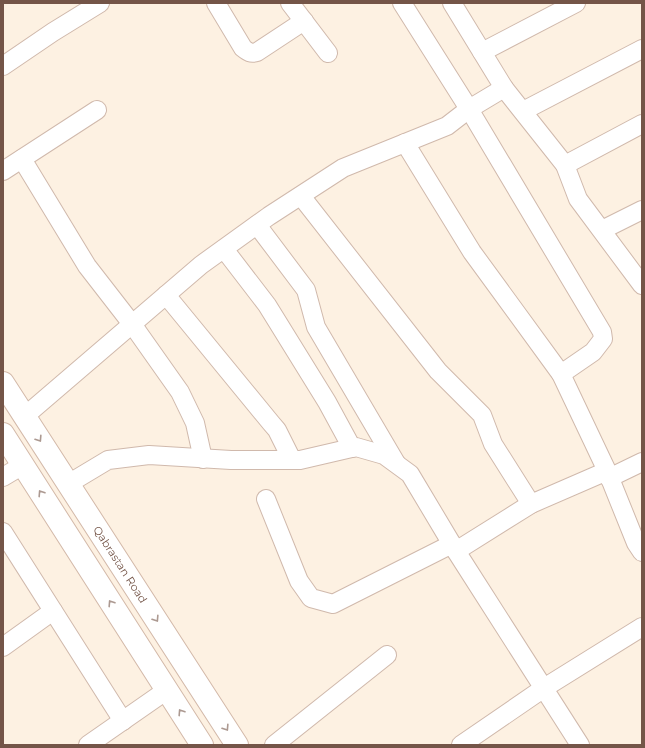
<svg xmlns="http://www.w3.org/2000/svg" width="645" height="748" viewBox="0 0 645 748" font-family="Montserrat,sans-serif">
<rect width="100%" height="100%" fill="#fdf1e2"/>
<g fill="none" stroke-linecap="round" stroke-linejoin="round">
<g stroke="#d0b9ac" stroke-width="20">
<g id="street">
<path d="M 216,3 L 243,48 C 248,52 251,54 257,52 L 304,21"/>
<polyline points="290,3 328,53"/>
<polyline points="402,3 469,109 602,332 603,339 593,352 561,374"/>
<polyline points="452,3 504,88 565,165 578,199 642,285"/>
<polyline points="482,52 576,3"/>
<polyline points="3,66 53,32 100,3"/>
<polyline points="523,111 642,49"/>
<polyline points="405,143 472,252 561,374 607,471 636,543 642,552"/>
<polyline points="22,159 87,266 132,324 180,392 195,423 203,459"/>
<polyline points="565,165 642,124"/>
<polyline points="3,171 97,110"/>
<polyline points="301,196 438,371 482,415 493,444 531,504"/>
<polyline points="257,225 306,290 316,327 396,463"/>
<polyline points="602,230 642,210"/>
<polyline points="224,249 267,305 327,402 352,448"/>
<polyline points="166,295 271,423 277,430 292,460"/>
<polyline points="25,416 201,265 269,216 343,168 447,126 469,109 504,88"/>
<polyline points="3,477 23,465"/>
<polyline points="609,478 642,462"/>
<polyline points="68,484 108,460 149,455 231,460 300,460 356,447 384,455 410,474 456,551 580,745"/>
<polyline points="266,499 299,581 311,598 333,604 452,544"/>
<polyline points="3,532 123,721"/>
<polyline points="456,551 531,504 607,471"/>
<polyline points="3,647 53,611"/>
<polyline points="88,745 167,690"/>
<polyline points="274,745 387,655"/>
<polyline points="461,745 544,688 642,627"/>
</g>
</g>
<g stroke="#d3b9a9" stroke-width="24">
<g id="secondary">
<path id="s1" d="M 3,383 L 237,745"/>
<polyline points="3,434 202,745"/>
</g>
</g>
<use href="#street" stroke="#fff" stroke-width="18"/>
<use href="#secondary" stroke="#fff" stroke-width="22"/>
</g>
<defs><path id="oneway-chevron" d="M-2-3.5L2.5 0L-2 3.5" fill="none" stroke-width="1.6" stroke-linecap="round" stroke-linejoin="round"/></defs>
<g stroke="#ac9991">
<use href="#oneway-chevron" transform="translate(39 439) rotate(57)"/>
<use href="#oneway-chevron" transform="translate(41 493) rotate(-123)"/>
<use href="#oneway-chevron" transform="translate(111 603) rotate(-123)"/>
<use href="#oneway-chevron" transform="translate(156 619) rotate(57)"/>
<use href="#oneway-chevron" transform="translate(181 712) rotate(-123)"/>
<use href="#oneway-chevron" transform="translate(226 728) rotate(57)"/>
</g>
<g text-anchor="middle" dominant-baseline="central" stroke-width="4" stroke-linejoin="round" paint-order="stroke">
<g font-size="11" fill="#745548" stroke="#fff5e9">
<text stroke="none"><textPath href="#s1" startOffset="216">Qabrastan Road</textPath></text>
</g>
</g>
<rect width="645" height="748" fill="none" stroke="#745548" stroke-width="8"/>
</svg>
